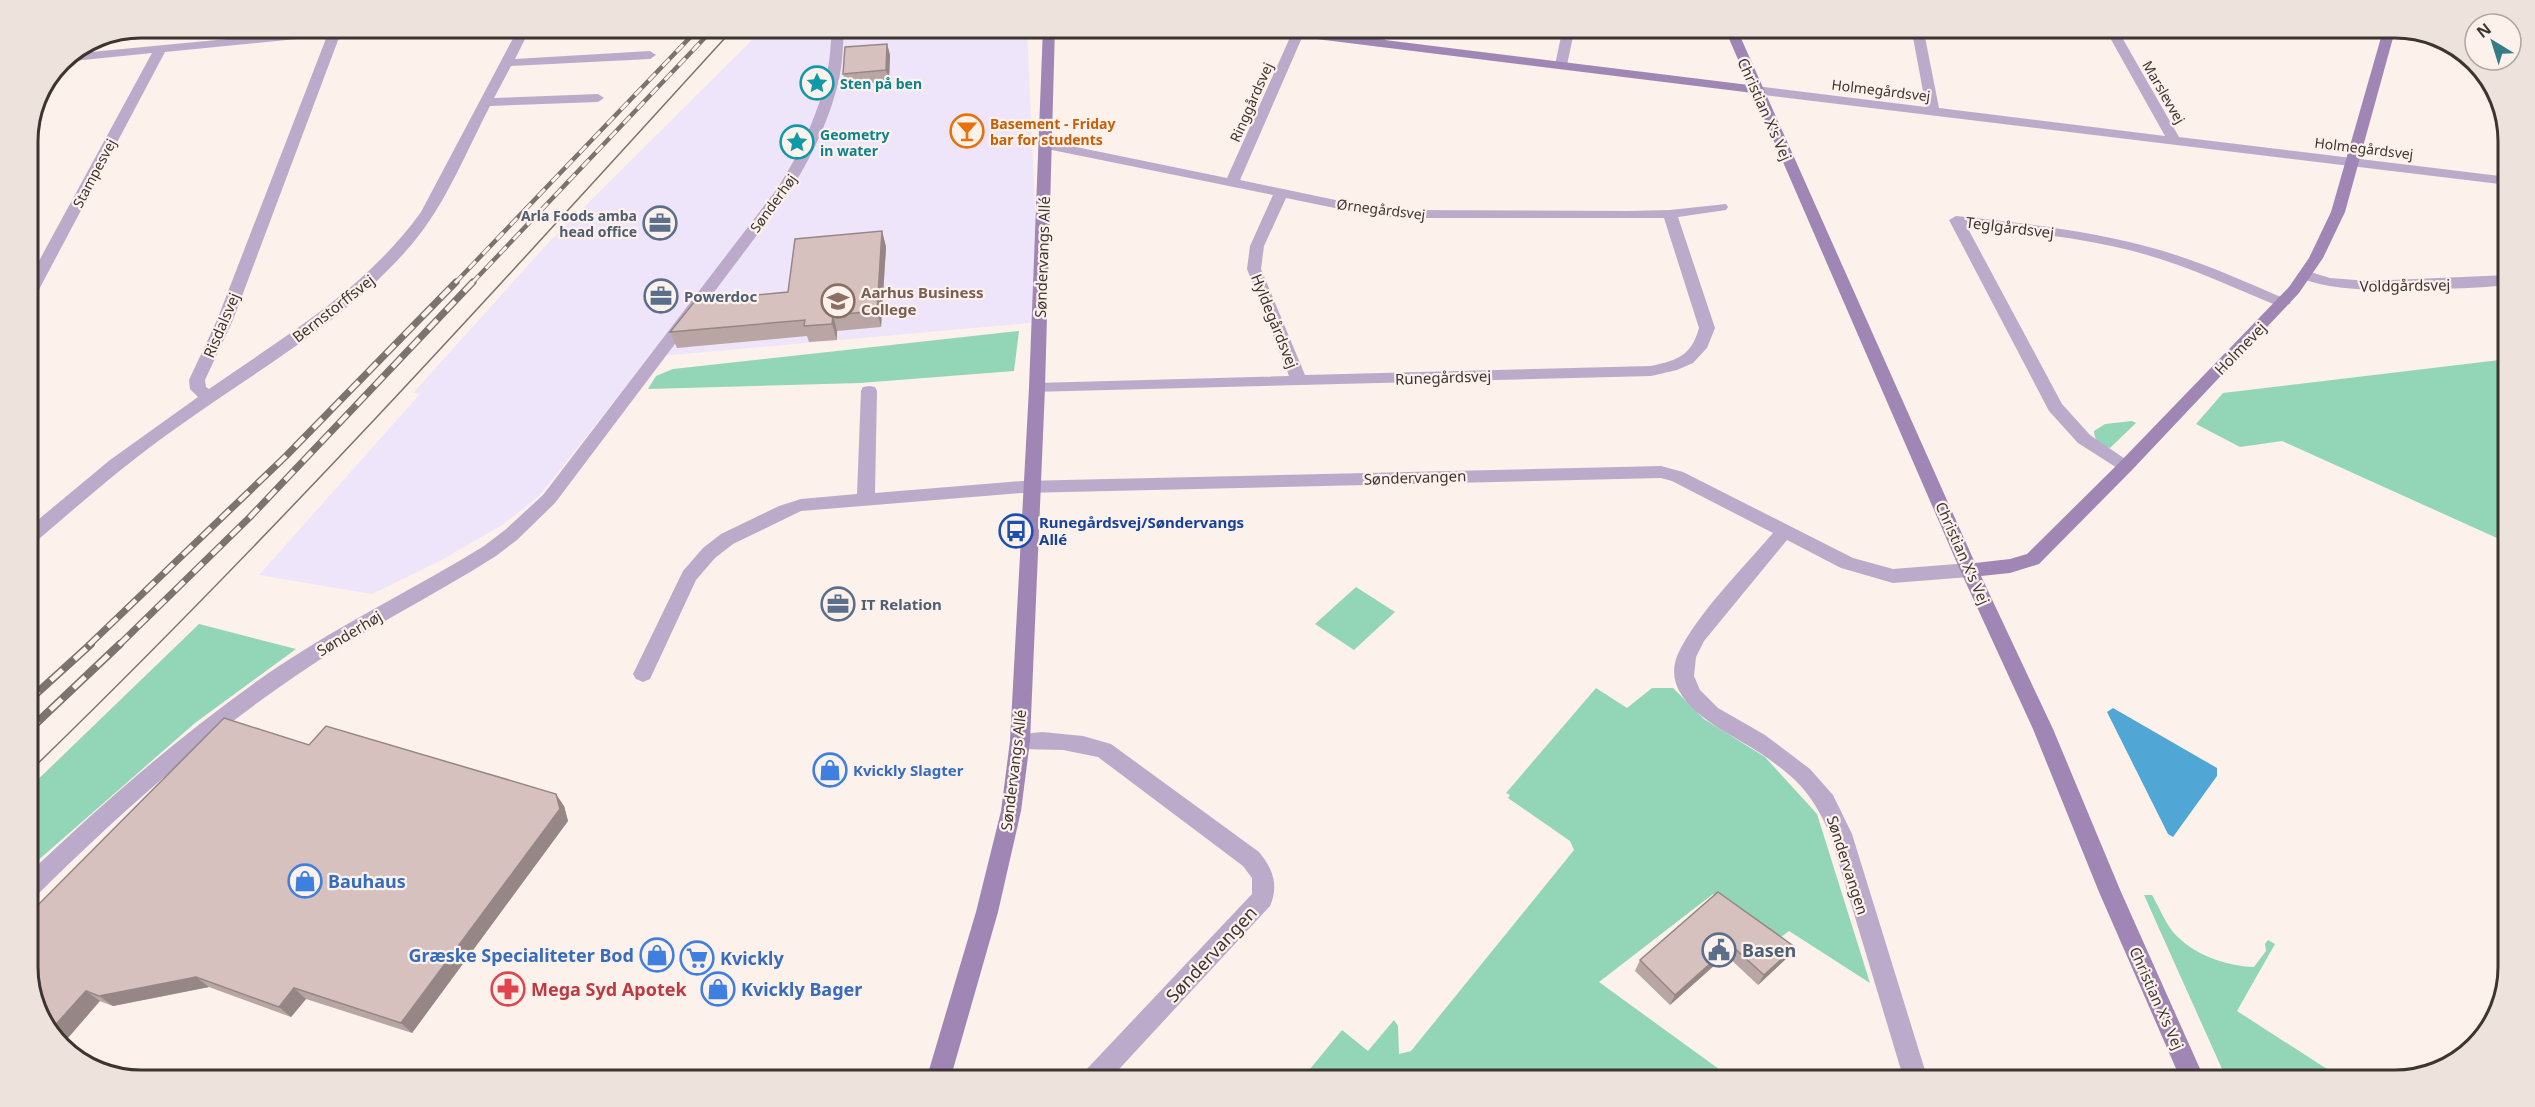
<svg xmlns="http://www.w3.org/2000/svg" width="2535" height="1107" viewBox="0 0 2535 1107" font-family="'Noto Sans',sans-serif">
<rect width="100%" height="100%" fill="#fcf1eb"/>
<polygon fill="#efe5fa" points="765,27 1027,27 1040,322 649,357 540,495 504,524 440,561 372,594 259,575 420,394 413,393 550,241"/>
<g fill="#93d5b7">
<polygon points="1019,331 1014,371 860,383 648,389 656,376 673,369"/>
<polygon points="2508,359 2508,543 2282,441 2240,447 2196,424 2223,393"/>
<path d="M 2132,421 L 2136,423 L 2110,448 C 2101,446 2094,441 2094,431 L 2105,424 Z"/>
<polygon points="1356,587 1395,612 1354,650 1315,624"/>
<polygon points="199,624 296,649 195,723 27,870 27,790"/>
<polygon points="1596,688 1627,708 1652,688 1673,688 1704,719 1765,757 1817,814 1870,983 1789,931 1777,940 1713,894 1599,982 1734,1080 1301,1080 1342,1030 1368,1051 1394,1020 1398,1026 1399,1054 1411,1051 1574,850 1570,841 1508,798 1510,795 1506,793"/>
<path d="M 2144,895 L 2152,895 C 2159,907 2165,922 2173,932 C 2193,955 2226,966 2254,967 L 2266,951 L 2265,944 L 2268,940 L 2275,944 L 2237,1011 L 2344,1080 L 2227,1080 Z"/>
</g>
<polygon fill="#50a7d5" points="2113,708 2217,768 2217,776 2173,837 2168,834 2107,712"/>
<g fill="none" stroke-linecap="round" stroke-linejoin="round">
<g fill="#bbaaca" fill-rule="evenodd">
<path d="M 351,27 L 395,27 L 389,31 L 340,35 L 233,320 L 205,380 L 206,387 L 209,389 C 285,336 366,289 421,212 L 519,27 L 531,27 L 515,59 L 650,51 L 656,55 L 650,59 L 511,66 L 494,98 L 598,94 L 604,98 L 598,102 L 490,106 C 466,152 446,204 412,244 C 347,321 255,371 175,429 C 125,464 80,504 33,544 L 27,545 L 27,529 L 110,460 L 198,397 L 190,389 L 189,380 L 217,320 L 327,36 L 165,52 L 35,297 L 27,302 L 27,283 L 152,53 L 63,62 L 61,60 L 70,54 Z"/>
<path d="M 832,27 L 844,27 C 843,42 843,59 840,74 C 832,115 811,159 788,194 L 555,503 L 517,540 L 496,556 C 430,598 359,632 294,677 C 200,741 116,817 35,897 L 27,900 L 27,875 C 106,800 189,727 279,666 C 345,622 416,588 484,546 L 505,530 L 543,495 L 777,189 C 799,155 819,113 827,74 C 830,59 831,42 832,27 Z"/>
<polygon points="1378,27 1390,27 1384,43 1378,47 1372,43"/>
<polygon points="1563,27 1575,27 1567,65 1561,69 1555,65"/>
<polygon points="1911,27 1923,27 1939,108 2165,136 2104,27 2116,27 2179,137 2508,177 2508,185 1756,94 1750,90 1756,86 1926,107"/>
<path d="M 1298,29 L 1304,33 L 1240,180 L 1364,206 L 1399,210 L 1628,211 L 1670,210 L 1726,204 L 1728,207 L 1726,210 L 1678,217 L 1715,328 L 1707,348 L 1693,363 L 1677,370 L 1651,376 L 1031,392 L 1029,388 L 1031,384 L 1037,383 L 1289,376 L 1247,269 L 1250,246 L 1273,195 L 1047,149 L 1040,145 L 1047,141 L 1227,178 L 1292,33 ZM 1286,198 L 1364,214 L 1399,218 L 1664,218 L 1699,328 C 1691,356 1678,360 1651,366 L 1305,375 L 1261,269 L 1264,246 Z"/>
<path d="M 1956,216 C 2024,223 2093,231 2160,250 C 2204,263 2246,282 2288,300 L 2291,303 L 2283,308 L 2278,306 C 2230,286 2183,264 2133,251 C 2078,237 2022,232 1966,225 L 2062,404 L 2090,435 L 2131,463 L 2134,467 L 2131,471 L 2125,473 L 2078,443 L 2049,411 L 1949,220 Z"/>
<path d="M 2304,270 L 2330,278 L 2369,281 L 2508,275 L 2508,285 C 2478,288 2449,289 2419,289 C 2377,290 2339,292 2299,278 L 2297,275 Z"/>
<path d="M 869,386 L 875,387 L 877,391 L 875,493 L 1022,481 L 1661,466 L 1683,472 L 1853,558 L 1893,569 L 1969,563 L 1975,565 L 1978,570 L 1975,575 L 1969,577 L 1893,583 L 1841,568 L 1787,540 L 1704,641 L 1696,657 L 1694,676 L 1700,690 L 1718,708 L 1765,735 L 1810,769 L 1833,795 L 1852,834 L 1928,1080 L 1904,1080 L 1830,834 C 1821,814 1812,797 1796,781 C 1782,768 1764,755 1749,746 C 1719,728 1658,699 1678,654 C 1696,615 1744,567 1773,533 L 1672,481 L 1661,478 L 1022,493 L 801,511 L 733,544 L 715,558 L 696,580 L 650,679 L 643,682 L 636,679 L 633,674 L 683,571 L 703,548 L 721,534 L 779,506 L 801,499 L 857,494 L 861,391 L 863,387 Z"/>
<path d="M 1042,732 L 1083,736 L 1111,744 L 1259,852 C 1273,869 1279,885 1270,906 L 1109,1080 L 1081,1080 L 1084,1072 L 1252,894 L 1252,878 L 1243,866 L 1098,757 L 1063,750 L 1020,749 L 1013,747 L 1010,741 L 1013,735 Z"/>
</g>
<g fill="#a086b4" fill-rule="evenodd">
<polygon points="1043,27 1055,27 1045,388 1030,741 1021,811 998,912 950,1080 926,1080 976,912 1001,811 1010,741 1029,388"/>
<polygon points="1245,27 1280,27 1749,85 1724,27 1736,27 1975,563 2010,559 2027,554 2119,463 2289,287 2309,258 2331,212 2384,27 2396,27 2345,212 2323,258 2299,293 2131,471 2039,564 2010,573 1981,576 2053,729 2121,892 2205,1080 2181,1080 2099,892 2033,729 1960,570 1753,93 1251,31"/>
</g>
<path stroke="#7b736e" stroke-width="1.5" d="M 27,774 C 274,535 504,281 735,27"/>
<g stroke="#7b736e" stroke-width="4.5">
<g id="rail-far2">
<polyline points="455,283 700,27"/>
<polyline points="472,283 715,27"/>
</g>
</g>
<g stroke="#7b736e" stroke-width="7">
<g id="rail-far1">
<polyline points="89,645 286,456 456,282"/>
<polyline points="119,645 250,517 473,282"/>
</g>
</g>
<g stroke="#7b736e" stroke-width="8">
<g id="rail">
<polyline points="27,702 91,644"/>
<polyline points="27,732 120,644"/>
</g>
</g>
<use href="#rail-far2" stroke="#fcf1eb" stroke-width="3" stroke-dasharray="10" stroke-linecap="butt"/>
<use href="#rail-far1" stroke="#fcf1eb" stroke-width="4.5" stroke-dasharray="13" stroke-linecap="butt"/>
<use href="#rail" stroke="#fcf1eb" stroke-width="5" stroke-dasharray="16" stroke-linecap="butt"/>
</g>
<g fill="#b9a6a4">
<polygon points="887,44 890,55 889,82 846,85 843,74"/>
<polygon points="882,231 886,247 881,327 837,331 837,340 809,342 807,336 677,348 670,332 788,292"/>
<polygon points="564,806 568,821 412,1033 306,999 291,1017 209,987 113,1006 27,974"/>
<polygon points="1718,892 1795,947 1788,957 1758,985 1726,955 1670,1005 1635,971 1640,960"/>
</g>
<g fill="#968786">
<polygon points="887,44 890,55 889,82 886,70"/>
<polygon points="882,231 886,247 881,327 877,311"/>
<polygon points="833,315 837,331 837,340 832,324"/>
<polygon points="556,794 564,806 568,821 412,1033 401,1023"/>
<polygon points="1731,945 1726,955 1670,1005 1675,995"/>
<polygon points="1795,947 1788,957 1758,985 1764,975"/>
<polygon points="196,977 209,987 113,1006 99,996"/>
<polygon points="294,988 306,999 291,1017 279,1007"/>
<polygon points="86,991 100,1001 62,1045 50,1035 49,1032"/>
</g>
<g fill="#d7c1bf" stroke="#968786" stroke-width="1.5">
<polygon points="887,44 886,70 843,74 845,47"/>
<polygon points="882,231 877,311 833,315 832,324 804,326 805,320 670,332 695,301 788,292 795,239"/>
<polygon points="224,718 309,745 326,726 556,794 560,809 401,1023 294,988 279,1007 196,977 99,996 86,991 49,1032 27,974 27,916"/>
<polygon points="1718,892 1795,947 1764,975 1731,945 1675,995 1640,960"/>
</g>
<defs>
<g id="sight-ring" transform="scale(1.725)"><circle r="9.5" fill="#fcf1eb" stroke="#0f9aa8" stroke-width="1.5"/><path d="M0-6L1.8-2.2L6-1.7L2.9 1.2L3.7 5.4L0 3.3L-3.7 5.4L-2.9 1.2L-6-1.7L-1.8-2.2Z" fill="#0f9aa8"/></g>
<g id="bar-ring" transform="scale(1.725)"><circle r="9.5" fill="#fcf1eb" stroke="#e8710a" stroke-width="1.5"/><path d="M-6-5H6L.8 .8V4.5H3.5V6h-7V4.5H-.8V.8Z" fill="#e8710a"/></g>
<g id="office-ring" transform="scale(1.725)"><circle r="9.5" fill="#fcf1eb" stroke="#5c6f8a" stroke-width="1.5"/><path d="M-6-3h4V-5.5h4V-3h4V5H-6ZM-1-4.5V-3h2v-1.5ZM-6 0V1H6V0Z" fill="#5c6f8a"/></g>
<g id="school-ring" transform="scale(1.725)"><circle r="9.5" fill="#fcf1eb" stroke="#8d6e63" stroke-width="1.5"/><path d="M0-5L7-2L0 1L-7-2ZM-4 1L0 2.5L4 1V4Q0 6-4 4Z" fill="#8d6e63"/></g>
<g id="bus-ring" transform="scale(1.725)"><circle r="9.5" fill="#fcf1eb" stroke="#1a4fb4" stroke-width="1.5"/><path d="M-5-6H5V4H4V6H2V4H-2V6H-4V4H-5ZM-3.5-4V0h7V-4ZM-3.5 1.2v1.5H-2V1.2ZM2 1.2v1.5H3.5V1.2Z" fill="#1a4fb4"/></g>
<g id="shop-ring" transform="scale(1.725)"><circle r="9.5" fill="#fcf1eb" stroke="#3f7fe0" stroke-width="1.5"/><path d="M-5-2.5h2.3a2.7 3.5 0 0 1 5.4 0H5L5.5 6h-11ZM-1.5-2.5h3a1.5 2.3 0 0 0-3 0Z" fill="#3f7fe0"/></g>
<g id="civic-ring" transform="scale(1.725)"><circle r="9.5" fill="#fcf1eb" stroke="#5c6f8a" stroke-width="1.5"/><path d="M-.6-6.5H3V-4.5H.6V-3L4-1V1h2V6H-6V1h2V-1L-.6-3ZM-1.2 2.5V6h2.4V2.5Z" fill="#5c6f8a"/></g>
<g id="supermarket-ring" transform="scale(1.725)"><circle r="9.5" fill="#fcf1eb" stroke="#3f7fe0" stroke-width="1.5"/><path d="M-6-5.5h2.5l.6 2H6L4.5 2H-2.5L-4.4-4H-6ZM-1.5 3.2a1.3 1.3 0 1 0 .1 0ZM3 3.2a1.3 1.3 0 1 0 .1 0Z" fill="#3f7fe0"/></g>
<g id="pharmacy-ring" transform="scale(1.725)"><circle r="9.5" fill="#fcf1eb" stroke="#e0444e" stroke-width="1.5"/><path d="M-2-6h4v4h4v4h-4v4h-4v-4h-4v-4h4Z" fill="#e0444e"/></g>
</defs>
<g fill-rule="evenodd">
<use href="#sight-ring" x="817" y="83"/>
<use href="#bar-ring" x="967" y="131"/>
<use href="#sight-ring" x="797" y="142"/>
<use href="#office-ring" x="660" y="223"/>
<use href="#office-ring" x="661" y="296"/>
<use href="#school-ring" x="838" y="301"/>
<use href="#bus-ring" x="1016" y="531"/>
<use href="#office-ring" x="838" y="604"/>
<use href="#shop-ring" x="830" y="770"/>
<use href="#shop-ring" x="305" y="881"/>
<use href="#civic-ring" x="1719" y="950"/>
<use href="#shop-ring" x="657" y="955"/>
<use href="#supermarket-ring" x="697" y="958"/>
<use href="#pharmacy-ring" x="508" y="989"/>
<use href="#shop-ring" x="718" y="989"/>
</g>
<g text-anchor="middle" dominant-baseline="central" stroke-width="4.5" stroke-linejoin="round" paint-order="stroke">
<g font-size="14" font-weight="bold" fill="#0d838f" stroke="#fcf1eb" text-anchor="start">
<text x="840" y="83">Sten på ben</text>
<text x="820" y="134">Geometry<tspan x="820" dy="16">in water</tspan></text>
</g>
<g font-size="14" fill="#3c3531" stroke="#fcf1eb">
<text transform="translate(1881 90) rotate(7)">Holmegårdsvej</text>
<text transform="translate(2164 92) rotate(60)">Marslevvej</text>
<text transform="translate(1251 102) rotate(-66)">Ringgårdsvej</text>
<text transform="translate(2364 148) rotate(7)">Holmegårdsvej</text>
<text transform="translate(94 173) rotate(-62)">Stampesvej</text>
<text transform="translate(773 203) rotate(-54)">Sønderhøj</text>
<text transform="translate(1381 209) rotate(7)">Ørnegårdsvej</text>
</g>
<g font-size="14" font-weight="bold" fill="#c56008" stroke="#fcf1eb" text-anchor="start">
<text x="990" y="123">Basement - Friday<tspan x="990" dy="16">bar for students</tspan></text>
</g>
<g font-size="14" font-weight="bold" fill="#4e5e75" stroke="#fcf1eb" text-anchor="end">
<text x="637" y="215">Arla Foods amba<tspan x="637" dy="16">head office</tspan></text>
</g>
<g font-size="15" fill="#3c3531" stroke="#fcf1eb">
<text transform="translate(1765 109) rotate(66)">Christian X's Vej</text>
<text transform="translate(2010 227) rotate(7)">Teglgårdsvej</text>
<text transform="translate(1042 257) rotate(-88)">Søndervangs Allé</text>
<text transform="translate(2405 285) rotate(-1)">Voldgårdsvej</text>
<text transform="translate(333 308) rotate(-38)">Bernstorffsvej</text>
<text transform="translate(1275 321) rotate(68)">Hyldegårdsvej</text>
<text transform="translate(221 325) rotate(-67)">Risdalsvej</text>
<text transform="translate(2240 348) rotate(-46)">Holmevej</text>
<text transform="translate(1443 377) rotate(-2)">Runegårdsvej</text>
<text transform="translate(1415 477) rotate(-2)">Søndervangen</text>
<text transform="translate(1963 553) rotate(66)">Christian X's Vej</text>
<text transform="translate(349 633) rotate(-31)">Sønderhøj</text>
<text transform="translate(1013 770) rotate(-83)">Søndervangs Allé</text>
<text transform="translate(1848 865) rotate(72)">Søndervangen</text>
<text transform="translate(2157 998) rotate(66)">Christian X's Vej</text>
</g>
<g font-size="15" font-weight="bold" fill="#785e54" stroke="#fcf1eb" text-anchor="start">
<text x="861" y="292">Aarhus Business<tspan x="861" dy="17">College</tspan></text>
</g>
<g font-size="15" font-weight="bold" fill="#4e5e75" stroke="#fcf1eb" text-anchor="start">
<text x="684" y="296">Powerdoc</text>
<text x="861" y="604">IT Relation</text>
</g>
<g font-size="15" font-weight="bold" fill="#164399" stroke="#fcf1eb" text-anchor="start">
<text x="1039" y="522">Runegårdsvej/Søndervangs<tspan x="1039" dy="17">Allé</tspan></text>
</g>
<g font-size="15" font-weight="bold" fill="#366cbe" stroke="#fcf1eb" text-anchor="start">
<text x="853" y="770">Kvickly Slagter</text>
</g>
<g font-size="18" font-weight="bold" fill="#366cbe" stroke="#fcf1eb" text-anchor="start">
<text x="328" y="881">Bauhaus</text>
<text x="634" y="955" text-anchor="end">Græske Specialiteter Bod</text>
<text x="720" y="958">Kvickly</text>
<text x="741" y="989">Kvickly Bager</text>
</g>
<g font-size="18" font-weight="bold" fill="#4e5e75" stroke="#fcf1eb" text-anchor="start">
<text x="1742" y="950">Basen</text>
</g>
<g font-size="18" fill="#3c3531" stroke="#fcf1eb">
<text transform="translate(1211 954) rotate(-47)">Søndervangen</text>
</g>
<g font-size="18" font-weight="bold" fill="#be3a42" stroke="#fcf1eb" text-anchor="start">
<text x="531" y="989">Mega Syd Apotek</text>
</g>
</g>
<path d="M0 0H2535V1107H0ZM141 38H2395A103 103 0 0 1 2498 141V967A103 103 0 0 1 2395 1070H141A103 103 0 0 1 38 967V141A103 103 0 0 1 141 38Z" fill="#ede2dc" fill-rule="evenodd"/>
<path fill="none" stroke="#3c3531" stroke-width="3" d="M141 38H2395A103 103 0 0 1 2498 141V967A103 103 0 0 1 2395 1070H141A103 103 0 0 1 38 967V141A103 103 0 0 1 141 38Z"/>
<g transform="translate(2493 42) rotate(322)"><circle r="28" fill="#fcf1eb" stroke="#afa6a1" stroke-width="1.5"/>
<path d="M0-4.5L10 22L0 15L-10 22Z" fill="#357d86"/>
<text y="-9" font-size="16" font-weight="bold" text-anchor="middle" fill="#3c3531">N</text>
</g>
</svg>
